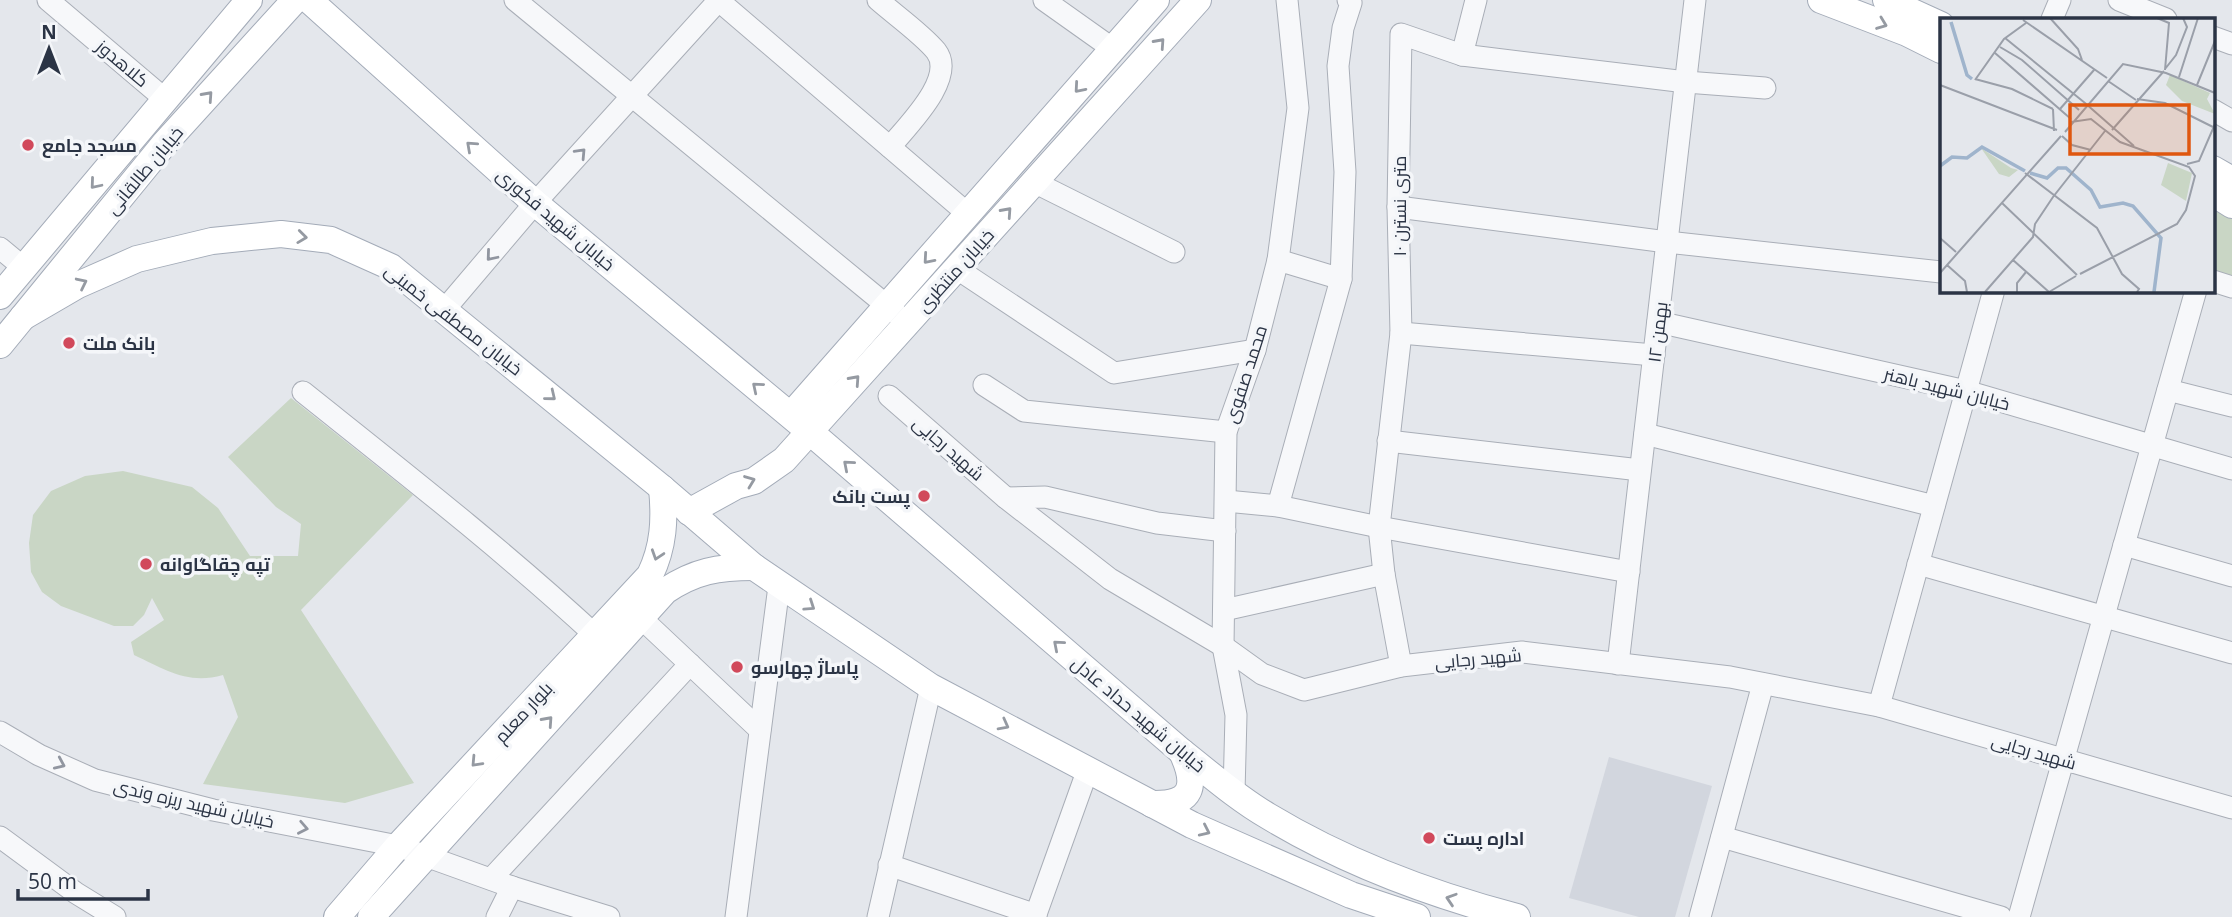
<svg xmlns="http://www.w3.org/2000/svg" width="2232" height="917" viewBox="0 0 2232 917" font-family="'Open Sans',Cairo,sans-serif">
<rect width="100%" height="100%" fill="#e4e7ec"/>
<polygon fill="#d2d6de" points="1609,757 1712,786 1675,917 1639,917 1569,898"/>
<g fill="#c9d6c5">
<polygon points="2213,202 2232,214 2232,281 2213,275"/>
<path d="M 291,398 L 413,495 L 301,610 L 414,783 L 345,803 L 203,784 L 238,717 L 223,675 C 188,685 166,670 134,655 L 131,642 L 164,620 L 152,598 L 144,615 L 133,626 L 114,626 L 61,606 L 42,592 L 31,572 L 29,543 L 33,515 L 51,491 L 85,476 L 123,471 L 192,487 L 218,508 L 250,556 L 298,556 L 301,524 L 276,507 L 228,457 Z"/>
</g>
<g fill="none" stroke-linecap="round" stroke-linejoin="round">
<g stroke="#a9aeb7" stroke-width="23">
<g id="minor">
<polyline points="48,0 166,100"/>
<polyline points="515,0 897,314"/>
<polyline points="718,0 968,214"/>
<path d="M 878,0 C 895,15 922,34 936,51 C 957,78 907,126 890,147"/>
<polyline points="1044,0 1113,49"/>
<polyline points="2119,0 2166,19"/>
<polyline points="2052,19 2060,0"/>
<polyline points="2213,37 2232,44"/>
<polyline points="1462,55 1476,0"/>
<polyline points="2213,110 2232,121"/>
<polyline points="1034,182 1174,252"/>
<polyline points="1398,207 1667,242 1941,272"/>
<polyline points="0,248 24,268"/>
<polyline points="1278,260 1341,279"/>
<polyline points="956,268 1114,373 1255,350"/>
<polyline points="2213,281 2232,287"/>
<polyline points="445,309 535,203 719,0"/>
<polyline points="1658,322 1966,391 2232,469"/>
<polyline points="1401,333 1654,355"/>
<polyline points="984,385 1024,411 1226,432"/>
<polyline points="2168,390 2232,406"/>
<path d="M 303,392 C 402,471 502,549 595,635"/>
<polyline points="889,396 1006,498 1110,579 1223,646 1262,674 1304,690 1401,666 1522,652 1730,677 1879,706 2232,808"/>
<polyline points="1645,434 1934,506"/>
<polyline points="1388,441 1640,470"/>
<polyline points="1006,498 1045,497 1157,523 1225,531"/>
<polyline points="1226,501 1278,506 1379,527 1629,572"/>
<polyline points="1278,506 1341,279 1345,172 1338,66 1343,28 1351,3 1348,0"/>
<polyline points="2124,545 2232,576"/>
<polyline points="1918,564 2232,653"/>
<polyline points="1224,610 1384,574"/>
<polyline points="641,618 760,730"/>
<polyline points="1618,664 1695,0"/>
<polyline points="1401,666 1384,574 1379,527 1401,333 1398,207 1401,34 1462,55 1686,82 1765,88"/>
<polyline points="1879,706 1994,290"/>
<polyline points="0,732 39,755 95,780 213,810 398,846 512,887 609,917"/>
<polyline points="1234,793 1236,715 1223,646 1226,432 1255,350 1278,260 1298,108 1287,0"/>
<polyline points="0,837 76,893 115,917"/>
<polyline points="1722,837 2001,917"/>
<polyline points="889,865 1036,915"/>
<polyline points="491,879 690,664"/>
<polyline points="497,917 512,887"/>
<polyline points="736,917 779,586"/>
<polyline points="878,917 931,687"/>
<polyline points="1035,917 1088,769"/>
<polyline points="1700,917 1763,684"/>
<polyline points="2019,917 2196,290"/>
</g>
</g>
<g stroke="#a3abb8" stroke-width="28">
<g id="major">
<path d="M 309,0 L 535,203 L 809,431 L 1182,752 C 1210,774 1237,798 1268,816 C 1346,863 1429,894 1517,917"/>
<polyline points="1821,0 1907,33 1941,50"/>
<polyline points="1886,0 1941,25"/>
<polyline points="2213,169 2232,180"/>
<polyline points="2213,193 2232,205"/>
<polyline points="0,296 249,0"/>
<polyline points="23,317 78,285 137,259 212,241 281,234 331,240 391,267 662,488 754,567 931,687 1192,825 1351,895 1417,917"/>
<polyline points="0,345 165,143 295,0"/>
<polyline points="791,415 1156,0"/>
<polyline points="689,512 736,486 754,481 784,460 1198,0"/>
<path d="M 1152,804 C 1194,805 1197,785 1182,752"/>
<path d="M 337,917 L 398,846 L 650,575 C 664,546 665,519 662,488"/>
<path d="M 371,917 L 665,591 C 695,571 718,567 754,567"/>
</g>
</g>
<use href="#minor" stroke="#f7f8fa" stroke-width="21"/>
<use href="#major" stroke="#fff" stroke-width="26"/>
</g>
<defs><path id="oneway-chevron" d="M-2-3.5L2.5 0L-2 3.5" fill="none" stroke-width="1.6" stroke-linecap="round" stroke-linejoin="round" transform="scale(1.75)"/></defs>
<g stroke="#959aa2">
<use href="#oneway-chevron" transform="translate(1882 24) rotate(21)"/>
<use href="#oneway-chevron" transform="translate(1160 43) rotate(-48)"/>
<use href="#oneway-chevron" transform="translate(1079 88) rotate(131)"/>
<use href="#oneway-chevron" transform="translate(208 96) rotate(-48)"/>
<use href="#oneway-chevron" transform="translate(471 146) rotate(-138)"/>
<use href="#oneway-chevron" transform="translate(95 184) rotate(130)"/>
<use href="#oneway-chevron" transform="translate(1007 212) rotate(-48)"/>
<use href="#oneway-chevron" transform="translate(302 237) rotate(7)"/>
<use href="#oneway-chevron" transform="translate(928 259) rotate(131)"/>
<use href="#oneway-chevron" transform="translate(82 283) rotate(-26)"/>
<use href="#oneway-chevron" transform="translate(855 380) rotate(-48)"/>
<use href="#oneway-chevron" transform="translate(757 387) rotate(-140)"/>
<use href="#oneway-chevron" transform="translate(551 396) rotate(39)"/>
<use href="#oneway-chevron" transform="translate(848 465) rotate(-139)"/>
<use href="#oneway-chevron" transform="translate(750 481) rotate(-21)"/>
<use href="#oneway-chevron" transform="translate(657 555) rotate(108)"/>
<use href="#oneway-chevron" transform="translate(810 606) rotate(34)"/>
<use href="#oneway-chevron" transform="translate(1058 645) rotate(-139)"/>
<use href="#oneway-chevron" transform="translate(548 721) rotate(-48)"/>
<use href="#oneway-chevron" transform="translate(1004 725) rotate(28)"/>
<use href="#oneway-chevron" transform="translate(476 762) rotate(133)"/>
<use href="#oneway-chevron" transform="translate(1205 831) rotate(25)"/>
<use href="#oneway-chevron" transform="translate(1451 899) rotate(-162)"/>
</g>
<g stroke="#9196a0">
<use href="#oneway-chevron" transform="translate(581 153) rotate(-47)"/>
<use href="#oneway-chevron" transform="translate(491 256) rotate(130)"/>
<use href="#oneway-chevron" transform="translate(60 764) rotate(24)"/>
<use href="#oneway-chevron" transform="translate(303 828) rotate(11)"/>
</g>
<g fill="#d1495b" stroke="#f4f6f9" stroke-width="2.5">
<circle cx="28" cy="145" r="7"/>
<circle cx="69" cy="343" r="7"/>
<circle cx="924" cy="496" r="7"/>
<circle cx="146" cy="564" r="7"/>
<circle cx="737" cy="667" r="7"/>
<circle cx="1429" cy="838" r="7"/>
</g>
<g text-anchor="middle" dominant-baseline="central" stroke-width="7" stroke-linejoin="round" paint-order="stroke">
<g font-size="18" fill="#2b3445" stroke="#f4f6f9">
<text transform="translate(123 63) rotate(40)">کلاهدوز</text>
<text transform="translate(144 170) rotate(-50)">خیابان طالقانی</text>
<text transform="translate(1399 206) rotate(-90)">۱۰ متری نسترن</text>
<text transform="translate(556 219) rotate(40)">خیابان شهید فکوری</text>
<text transform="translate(955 270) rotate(-48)">خیابان منتظری</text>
<text transform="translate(454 319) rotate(38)">خیابان مصطفی خمینی</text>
<text transform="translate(1657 332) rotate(-83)">۱۲ بهمن</text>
<text transform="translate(1245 374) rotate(-72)">محمد صفوی</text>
<text transform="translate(1947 388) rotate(14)">خیابان شهید باهنر</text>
<text transform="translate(949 448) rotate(41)">شهید رجایی</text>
<text transform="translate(1478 658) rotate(-5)">شهید رجایی</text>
<text transform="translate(523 712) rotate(-47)">بلوار معلم</text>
<text transform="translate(1139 714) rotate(40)">خیابان شهید حداد عادل</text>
<text transform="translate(2034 751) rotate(16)">شهید رجایی</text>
<text transform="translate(194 803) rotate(13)">خیابان شهید ریزه وندی</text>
</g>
<g font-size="18" font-weight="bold" fill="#2b3445" stroke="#f4f6f9" text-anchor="start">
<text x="42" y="145">مسجد جامع</text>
<text x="83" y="343">بانک ملت</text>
<text x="910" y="496" text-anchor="end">پست بانک</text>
<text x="160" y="564">تپه چقاگاوانه</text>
<text x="751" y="667">پاساژ چهارسو</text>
<text x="1443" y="838">اداره پست</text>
</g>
</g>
<g transform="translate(1940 18)">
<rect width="275" height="275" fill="#e4e7ec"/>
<path d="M 230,57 L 270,75 L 267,81 L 275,96 L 242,83 L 226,67 ZM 41,130 L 71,150 L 78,152 L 69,159 L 59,156 ZM 228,145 L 252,155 L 246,183 L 221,167 Z" fill="#c9d6c5"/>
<path fill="none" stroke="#9fb4cc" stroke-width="3.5" d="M 11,4 L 27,57 L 32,61M 0,148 L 12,139 L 27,140 L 42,129 L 85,153M 90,155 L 107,160 L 118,150 L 126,150 L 151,172 L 160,189 L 183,185 L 193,188 L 221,220 L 214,274"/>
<path fill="none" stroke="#9a9fa9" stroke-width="2" d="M 110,0 L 138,31 L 142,42M 217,0 L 229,5 L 225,52M 83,2 L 167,60M 65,20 L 145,85M 60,29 L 82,42 L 139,92M 55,35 L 131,101M 225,51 L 236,37 L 247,9 L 243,0M 239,59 L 258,0M 35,61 L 72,71 L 113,91M 35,62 L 64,21 L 86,5M 168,63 L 196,82M 0,67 L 117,112M 257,67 L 275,23M 197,81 L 225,85 L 273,109M 145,85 L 194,128M 113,91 L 114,113M 120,91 L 154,52M 131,104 L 151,101 L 180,124 L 249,149 L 255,158 L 246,192 L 237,206 L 140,256M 172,112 L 224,53M 125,114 L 183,46 L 226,55 L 275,75M 122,118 L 132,127 L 151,132M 247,146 L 259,143 L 275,106M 85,155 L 157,210 L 182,256 L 199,271 L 197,274M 62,185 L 137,257M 0,220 L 16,234M 73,242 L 109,274M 7,247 L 25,263 L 27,274M 0,255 L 121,118M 45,274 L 93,219 L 95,206 L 113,179 L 165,113M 77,274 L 77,265 L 86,254M 109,274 L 136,258"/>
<path fill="#df570f" fill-opacity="0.15" stroke="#df570f" stroke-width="3.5" d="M 130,87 L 249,87 L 249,136 L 130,136 Z"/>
<rect width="275" height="275" fill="none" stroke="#2b3445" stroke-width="3.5"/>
</g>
<g transform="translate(49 49)" stroke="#f4f6f9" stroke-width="5" paint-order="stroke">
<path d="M0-5L12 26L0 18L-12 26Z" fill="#2b3445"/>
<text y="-10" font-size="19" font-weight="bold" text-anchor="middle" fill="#2b3445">N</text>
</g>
<path d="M18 889v10h130v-10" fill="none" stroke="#2b3445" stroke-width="3.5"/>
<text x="28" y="889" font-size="21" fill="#2b3445" stroke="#f4f6f9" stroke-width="5" paint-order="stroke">50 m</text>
</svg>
